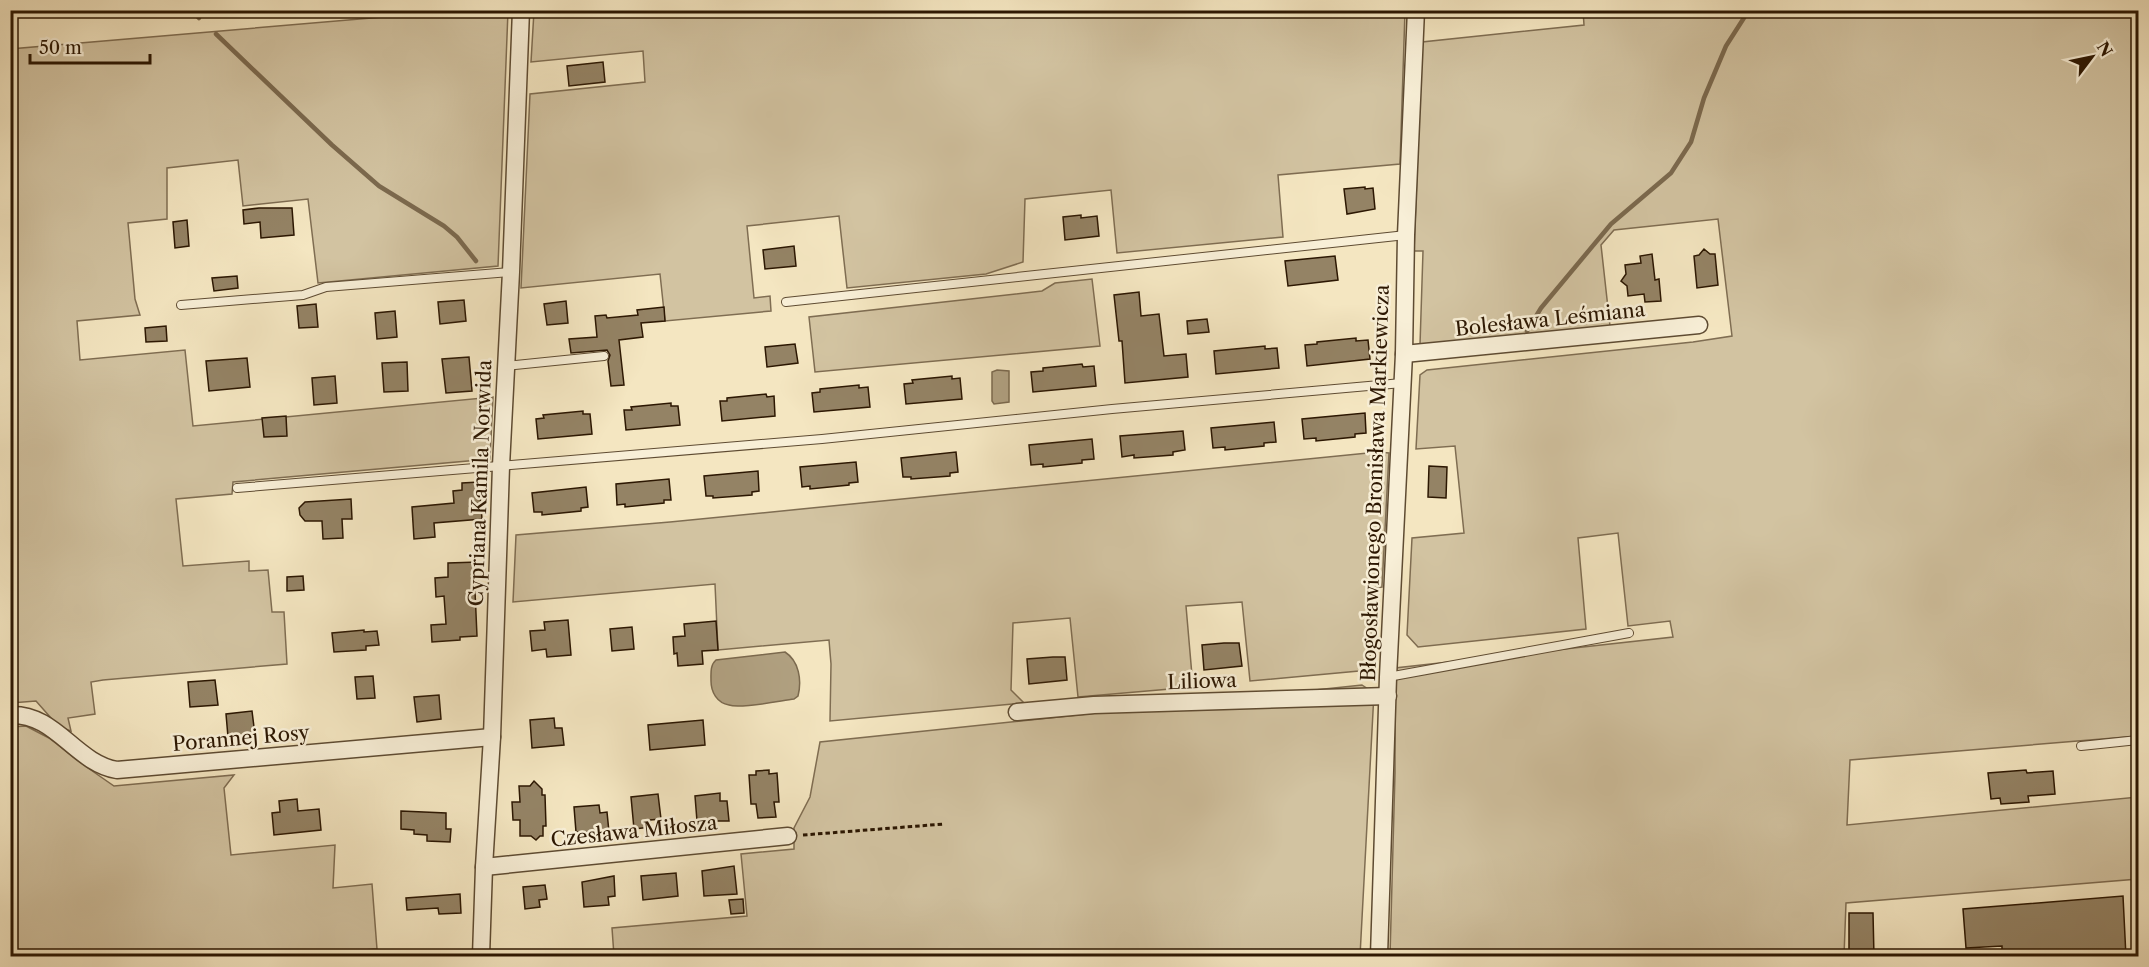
<svg xmlns="http://www.w3.org/2000/svg" width="2149" height="967" viewBox="0 0 2149 967" font-family="'Libre Caslon Text',serif">
<rect width="100%" height="100%" fill="#f4e6c1"/>
<filter id="stains"><feTurbulence type="fractalNoise" baseFrequency=".00333" numOctaves="4"/><feColorMatrix values="0 0 0 0 .2 0 0 0 0 .09 0 0 0 0 .02 0 0 0 .5 -.17"/></filter>
<radialGradient id="worn" r=".72"><stop offset=".6" stop-color="#630" stop-opacity="0"/><stop offset="1" stop-color="#630" stop-opacity=".3"/></radialGradient>
<g fill="#d2c3a1" stroke="#7f6d52" stroke-width="1.5">
<polygon points="1583,10 2138,11 2138,736 1850,760 1847,825 2138,797 2138,879 1846,903 1844,956 1390,956 1395,773 1395,668 1673,637 1670,621 1628,626 1618,533 1578,538 1586,629 1418,647 1407,635 1412,538 1464,533 1455,446 1416,449 1420,375 1427,370 1693,342 1732,336 1718,219 1614,230 1601,245 1610,326 1420,345 1423,251 1414,251 1422,42 1584,25"/>
<polygon points="454,11 508,11 498,266 318,283 308,199 243,206 238,160 167,168 167,219 128,223 135,299 140,315 77,321 80,360 185,350 193,426 493,397 490,459 233,482 232,494 176,499 183,566 249,561 249,571 268,570 272,612 284,612 287,664 103,680 91,682 95,714 68,718 71,731 59,727 36,701 11,703 10,49"/>
<polygon points="534,11 1405,11 1400,164 1278,175 1283,237 1117,253 1111,190 1025,199 1023,262 986,274 847,288 839,216 747,226 754,298 770,296 771,311 665,321 660,274 521,288 530,94 645,82 643,51 531,62"/>
<polygon points="1092,279 1100,346 815,372 809,317 1042,291 1055,283"/>
<polygon points="1378,452 1389,453 1382,587 1373,588 1370,658 1359,671 1250,681 1242,602 1186,606 1193,687 1078,697 1070,618 1013,623 1011,690 1024,703 830,721 831,664 829,640 718,650 715,584 513,602 516,535 670,522"/>
<polygon points="1362,685 1374,693 1360,956 614,956 612,928 747,916 741,854 794,849 794,828 810,797 820,742"/>
<polygon points="26,726 49,738 88,768 114,786 234,775 224,788 231,855 335,845 333,888 372,884 377,949 283,956 11,956 11,727"/>
</g>
<g fill="#b0a080" stroke="#7b694e" stroke-width="1.5">
<polygon points="997,370 1009,371 1009,402 994,404 992,401 992,372"/>
<path d="M 785,652 C 799,661 802,680 798,696 L 794,699 C 779,701 741,709 729,705 C 717,703 711,692 711,681 C 711,673 710,665 716,660 Z"/>
</g>
<g fill="none" stroke-linecap="round" stroke-linejoin="round">
<g stroke="#7b694e" stroke-width="4.5">
<polyline points="192,10 199,18"/>
<polyline points="216,34 332,145 379,186 444,226 457,237 476,261"/>
<polyline points="1527,331 1541,308 1611,224 1671,173 1691,142 1704,98 1726,46 1749,10"/>
</g>
</g>
<g fill="#948365" stroke="#2c1702" stroke-width="1.5">
<polygon points="603,62 605,82 569,86 567,66"/>
<polygon points="1365,187 1365,189 1373,188 1375,209 1347,214 1344,189"/>
<polygon points="259,208 292,208 294,235 261,238 260,222 244,224 243,210"/>
<polygon points="1081,215 1081,218 1097,216 1099,236 1065,240 1063,217"/>
<polygon points="187,220 189,246 175,248 173,222"/>
<polygon points="794,246 796,266 765,269 763,250"/>
<polygon points="1704,249 1710,254 1715,254 1718,285 1697,288 1694,256 1699,255"/>
<polygon points="1652,254 1655,280 1659,279 1661,301 1645,302 1644,294 1628,296 1627,286 1621,281 1626,274 1625,265 1641,263 1640,256"/>
<polygon points="1335,256 1338,280 1288,286 1285,261"/>
<polygon points="237,276 238,288 214,291 212,278"/>
<polygon points="1139,292 1141,316 1159,314 1164,356 1186,354 1188,377 1125,383 1122,341 1119,341 1114,295"/>
<polygon points="464,300 466,321 440,324 438,302"/>
<polygon points="566,301 568,323 547,325 544,304"/>
<polygon points="316,304 318,327 299,328 297,306"/>
<polygon points="664,307 665,321 641,323 643,337 619,340 624,385 611,386 608,361 610,355 607,350 571,353 569,339 597,337 595,316 606,315 607,318 638,315 637,310"/>
<polygon points="395,311 397,337 377,339 375,313"/>
<polygon points="1207,319 1209,332 1188,334 1187,321"/>
<polygon points="166,326 167,341 146,342 145,328"/>
<polygon points="1356,338 1356,341 1368,340 1370,359 1307,366 1305,345 1317,344 1317,342"/>
<polygon points="795,344 798,363 767,367 765,347"/>
<polygon points="1265,346 1265,349 1277,348 1279,368 1216,374 1214,351"/>
<polygon points="469,357 472,391 446,393 442,359"/>
<polygon points="247,358 250,387 209,391 206,361"/>
<polygon points="407,362 408,391 384,392 382,363"/>
<polygon points="1082,364 1083,367 1094,366 1096,386 1033,392 1031,372 1043,371 1043,368"/>
<polygon points="335,376 337,403 314,405 312,378"/>
<polygon points="952,376 952,379 960,378 962,399 906,404 904,384 913,383 912,380"/>
<polygon points="859,385 859,388 868,387 870,407 814,412 812,393 820,392 820,389"/>
<polygon points="766,394 767,397 774,396 775,416 722,421 720,401 727,401 727,398"/>
<polygon points="671,403 671,406 678,406 680,425 626,430 624,410 632,410 631,407"/>
<polygon points="583,411 583,414 590,414 592,434 538,439 536,419 544,418 543,415"/>
<polygon points="1365,413 1366,433 1355,434 1355,437 1316,441 1316,438 1304,439 1302,419"/>
<polygon points="286,416 287,436 264,437 262,418"/>
<polygon points="1274,422 1276,442 1264,443 1264,446 1225,450 1225,447 1213,448 1211,428"/>
<polygon points="1183,431 1185,450 1173,452 1173,455 1134,458 1134,455 1122,457 1120,436"/>
<polygon points="1092,439 1094,459 1082,460 1082,463 1043,467 1043,464 1031,465 1029,445"/>
<polygon points="956,452 958,472 950,473 950,476 911,479 911,477 903,477 901,458"/>
<polygon points="856,462 858,482 849,483 849,485 810,489 810,486 802,487 800,467"/>
<polygon points="1429,466 1447,467 1446,498 1428,497"/>
<polygon points="758,471 759,491 752,492 752,495 713,498 713,496 706,496 704,476"/>
<polygon points="669,479 671,500 664,500 664,503 625,507 625,504 617,505 616,484"/>
<polygon points="479,482 482,519 434,523 435,537 414,539 412,507 454,503 453,491 462,490 462,483"/>
<polygon points="586,487 588,507 581,508 581,511 542,515 542,512 534,512 532,493"/>
<polygon points="351,499 352,519 342,519 343,538 323,539 322,521 305,521 300,515 299,508 305,502"/>
<polygon points="478,562 478,591 475,591 477,636 460,637 460,640 432,642 431,625 446,624 444,596 436,597 435,578 448,577 448,563"/>
<polygon points="303,576 304,590 287,591 287,577"/>
<polygon points="568,620 571,655 547,657 546,649 532,651 530,631 545,630 544,622"/>
<polygon points="716,621 718,650 702,651 703,664 678,666 677,653 674,654 673,637 685,636 684,624"/>
<polygon points="632,627 634,649 612,651 610,629"/>
<polygon points="364,630 364,632 377,631 379,645 366,646 366,650 334,652 332,633"/>
<polygon points="1224,643 1239,643 1242,666 1204,670 1202,645"/>
<polygon points="1053,657 1065,657 1067,680 1029,684 1027,659"/>
<polygon points="373,676 375,698 357,699 355,677"/>
<polygon points="215,680 218,705 190,707 188,682"/>
<polygon points="439,695 441,719 417,722 414,697"/>
<polygon points="252,711 255,735 228,737 226,714"/>
<polygon points="554,718 555,728 562,728 564,745 532,748 530,720"/>
<polygon points="703,720 705,745 650,750 648,725"/>
<polygon points="769,770 769,774 777,773 779,802 774,802 776,817 758,818 756,804 751,804 749,775 756,775 756,771"/>
<polygon points="2026,770 2027,773 2053,771 2055,794 2028,796 2029,802 2001,804 2000,798 1991,799 1988,773"/>
<polygon points="534,781 542,789 542,795 545,795 546,826 543,826 543,836 540,836 536,840 531,836 520,836 520,820 513,820 512,802 520,802 519,786 530,786"/>
<polygon points="720,793 720,801 727,801 729,821 697,821 695,796"/>
<polygon points="658,794 661,819 650,820 651,827 634,829 631,797"/>
<polygon points="297,799 298,811 319,809 321,830 274,835 272,813 280,812 279,801"/>
<polygon points="599,805 600,813 607,812 609,832 576,832 574,807"/>
<polygon points="401,811 446,813 446,829 451,829 450,842 427,841 427,835 414,834 414,830 401,829"/>
<polygon points="734,866 737,894 704,896 702,871"/>
<polygon points="676,873 678,896 643,900 641,876"/>
<polygon points="614,876 615,896 608,897 609,905 584,907 582,882"/>
<polygon points="545,885 547,899 539,900 540,907 525,909 523,887"/>
<polygon points="460,894 461,913 439,914 438,908 407,910 406,898"/>
<polygon points="2123,896 2126,957 2002,957 2002,946 1966,948 1963,909"/>
<polygon points="743,899 744,913 731,914 729,900"/>
<polygon points="1849,913 1873,913 1874,957 1849,957"/>
</g>
<g fill="none" stroke-linecap="round" stroke-linejoin="round">
<g stroke="#5e4b32" stroke-width="10">
<g id="service">
<polyline points="786,302 1406,235"/>
<polyline points="181,305 303,295 326,287 511,272"/>
<polyline points="505,366 604,356"/>
<polyline points="237,488 822,439 1112,409 1402,383"/>
<polyline points="1388,677 1629,633"/>
<polyline points="2081,746 2138,740"/>
</g>
</g>
<g stroke="#5e4b32" stroke-width="19">
<g id="minor">
<polyline points="1404,354 1699,325"/>
<polyline points="1017,712 1094,705 1388,696"/>
<path d="M 10,715 C 56,713 75,763 117,770 L 492,737"/>
<polyline points="484,867 788,836"/>
<polyline points="481,956 484,867 492,737 501,466 511,272 521,10"/>
<polyline points="1379,956 1388,677 1404,354 1406,235 1416,10"/>
</g>
</g>
<polyline stroke="#2c1702" stroke-width="3" stroke-dasharray="4.5 3" stroke-linecap="butt" points="803,835 944,824"/>
<use href="#service" stroke="#f8efd7" stroke-width="8"/>
<use href="#minor" stroke="#f8efd7" stroke-width="16"/>
</g>
<g text-anchor="middle" dominant-baseline="central" stroke-width="5" stroke-linejoin="round" paint-order="stroke">
<g font-size="20" fill="#2c1702" stroke="#f8efd7">
<text transform="translate(1550 319) rotate(-6)">Bolesława Leśmiana</text>
<text transform="translate(480 483) rotate(-88)">Cypriana Kamila Norwida</text>
<text transform="translate(1375 483) rotate(-88)">Błogosławionego Bronisława Markiewicza</text>
<text transform="translate(1202 681) rotate(-2)">Liliowa</text>
<text transform="translate(241 738) rotate(-5)">Porannej Rosy</text>
<text transform="translate(634 831) rotate(-6)">Czesława Miłosza</text>
</g>
</g>
<rect width="2149" height="967" fill="none" stroke="#f4e6c1" stroke-width="36"/>
<rect x="12" y="12" width="2125" height="943" fill="none" stroke="#2c1702" stroke-width="3"/>
<rect x="18" y="18" width="2113" height="931" fill="none" stroke="#2c1702" stroke-width="1.5"/>
<g transform="translate(2092 57) rotate(58)" stroke="#f8efd7" stroke-width="4.5" paint-order="stroke">
<path d="M0-4.5L10 22L0 15L-10 22Z" fill="#2c1702"/>
<text y="-9" font-size="16" font-weight="bold" text-anchor="middle" fill="#2c1702">N</text>
</g>
<path d="M30 54v9h120v-9" fill="none" stroke="#2c1702" stroke-width="3"/>
<text x="39" y="54" font-size="18" fill="#2c1702" stroke="#f8efd7" stroke-width="4.5" paint-order="stroke">50 m</text>
<rect width="100%" height="100%" filter="url(#stains)"/>
<rect width="100%" height="100%" fill="url(#worn)"/>
</svg>
